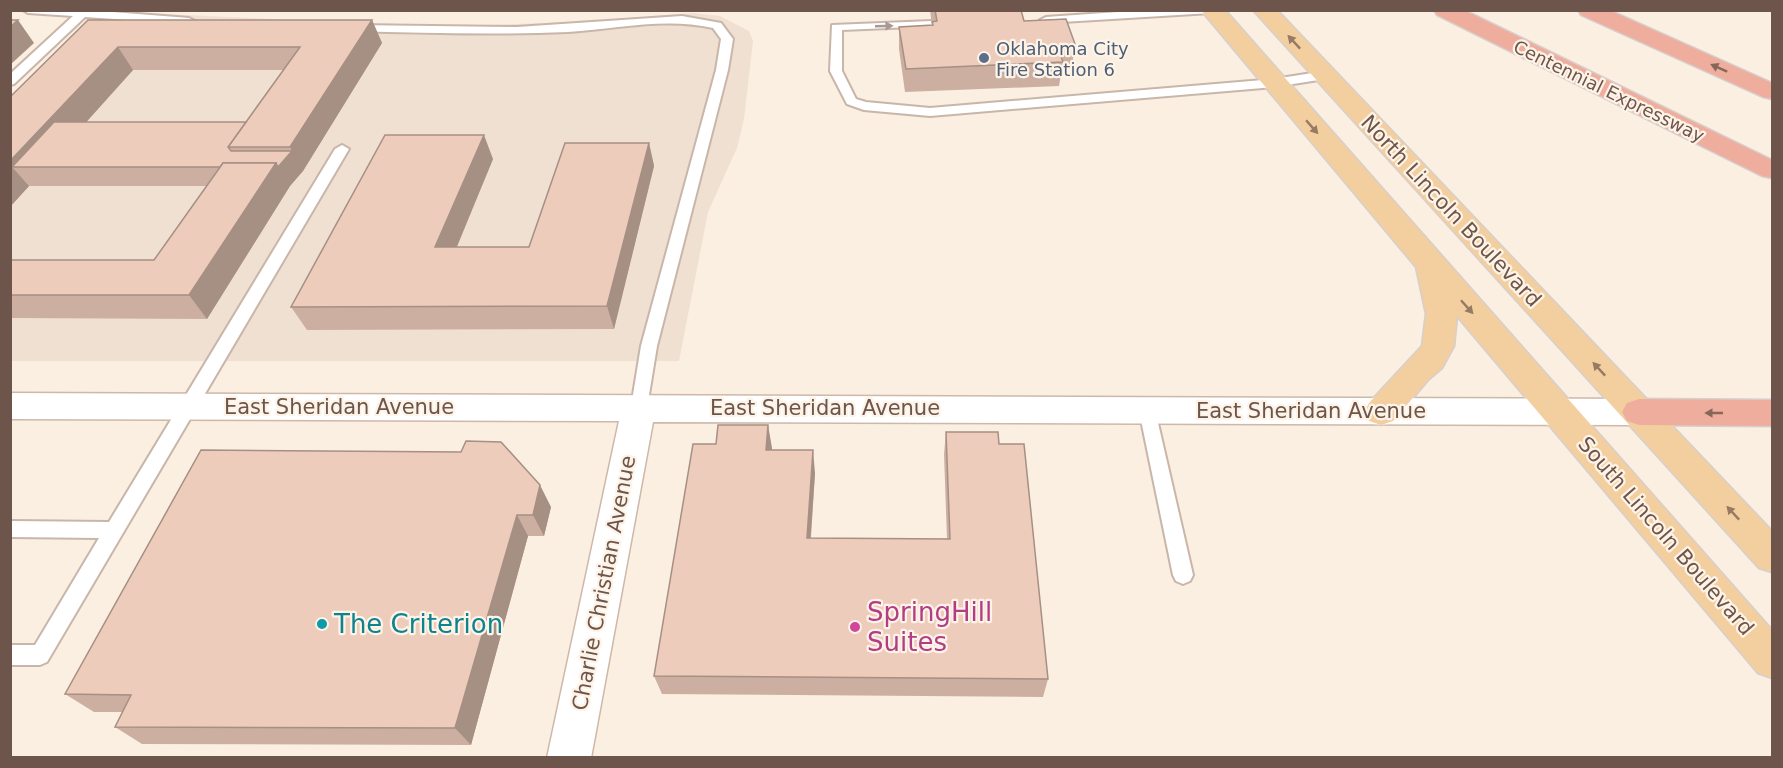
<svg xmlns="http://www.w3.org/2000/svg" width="1783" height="768" viewBox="0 0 1783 768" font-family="'DejaVu Sans',sans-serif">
<rect width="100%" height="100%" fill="#faefe1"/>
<polygon fill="#f0e0d1" points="98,11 336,22 459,26 576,22 693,13 720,16 749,31 753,41 744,119 737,148 708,212 679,361 11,361 11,100"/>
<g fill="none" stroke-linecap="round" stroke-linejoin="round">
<g stroke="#c9b6aa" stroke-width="4">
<g id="lane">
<polygon points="23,10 87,10 189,18 195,21 189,24 85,17 14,84 10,85 10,74 73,16 28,13"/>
<polygon points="1147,10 1216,10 1211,13 1046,23 1040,20 1046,17"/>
<path d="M 682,16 L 721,23 L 733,39 L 728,70 L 657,346 L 647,407 L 645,412 L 639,414 L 633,412 L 631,407 L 641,346 L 716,70 L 721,39 L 713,28 C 665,17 616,29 568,32 C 496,35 425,33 353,31 L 347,28 L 353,25 L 517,27 Z"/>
<polygon points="932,21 938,24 936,26 842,30 842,71 856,99 866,102 930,108 1274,79 1325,71 1331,75 1325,79 1274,87 930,116 864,110 847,104 830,71 832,25"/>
<polygon points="342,145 349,149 47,662 40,665 10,665 10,645 35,645 99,538 10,537 10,521 109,522 335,149"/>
<polygon points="1147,403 1153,405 1155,410 1193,575 1190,581 1183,584 1176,581 1173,575 1139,410 1141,405"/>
</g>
</g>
<g stroke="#ceb8aa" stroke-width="3">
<polygon id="secondary" points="10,393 1639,399 1651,403 1656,412 1651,421 1639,425 653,422 591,758 547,758 619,421 10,419"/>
</g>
<g stroke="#d6cfcd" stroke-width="3">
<g id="primary">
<polygon points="1201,10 1225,10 1772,630 1772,678 1758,673 1457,316 1454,346 1442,368 1429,379 1393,421 1381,425 1369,421 1364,412 1369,403 1422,346 1426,314 1416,267"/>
<polygon points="1253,10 1277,10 1772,531 1772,572 1759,568"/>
</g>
</g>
<g stroke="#d6cfcd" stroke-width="3">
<g id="highway">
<polygon points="1434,10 1464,10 1772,160 1772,178 1762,176 1437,15"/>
<polygon points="1578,10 1609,10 1772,83 1772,99 1763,97 1581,15"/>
<polygon points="1639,399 1772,400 1772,426 1639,425 1627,421 1622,412 1627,403"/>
</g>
</g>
<use href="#lane" fill="#fff" fill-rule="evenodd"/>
<use href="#secondary" fill="#fff" fill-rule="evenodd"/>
<use href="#primary" fill="#f3cf9f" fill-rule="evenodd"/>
<use href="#highway" fill="#efae9d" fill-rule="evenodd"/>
</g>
<g fill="#ccafa1" fill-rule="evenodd">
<polygon points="930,10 1021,10 1024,21 1075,44 1072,67 1062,68 1059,86 905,92 899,49 899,27 932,25"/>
<path d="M 88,20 L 372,20 L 382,43 L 303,171 L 290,186 L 207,319 L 10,318 L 10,260 L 154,260 L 206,186 L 29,186 L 10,207 L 10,97 ZM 133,70 L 283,70 L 246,122 L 86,122 Z"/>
<polygon points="649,143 654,166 614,329 307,330 291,307 493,159 456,247 529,247"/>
<polygon points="768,425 771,450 815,473 811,538 947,539 944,454 946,432 999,444 1048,679 1043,697 662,694 654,676"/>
<polygon points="201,450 551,507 544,536 528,536 471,745 142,744 115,727 122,712 94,712 65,694"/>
</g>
<g fill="#a68f83">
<polygon points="18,20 34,43 10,65 10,27"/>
<polygon points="372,20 382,43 303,171 290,186 207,319 189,295 276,163 292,151 290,147"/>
<polygon points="118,47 133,70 46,167 12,167 29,186 10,207 10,161"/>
<polygon points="484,135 493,159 447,271 435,247"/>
<polygon points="649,143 654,166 614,329 607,306"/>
<polygon points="768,425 772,448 769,473 766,450"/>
<polygon points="813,450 815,473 809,559 807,538"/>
<polygon points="540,485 551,507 544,536 533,515"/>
<polygon points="517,515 528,536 471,745 455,728"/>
</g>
<g fill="#edccbb" stroke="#a68f83" stroke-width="1.5">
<polygon points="935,10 1021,10 1024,21 1066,19 1075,44 1057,45 1063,62 906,69 899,27 933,25 932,22 937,21"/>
<polygon points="10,20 18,20 10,27"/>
<polygon points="88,20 372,20 290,147 228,147 300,47 118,47 10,161 10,97"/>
<polygon points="54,122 246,122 228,147 231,151 292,151 278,167 276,163 223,163 220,167 12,167"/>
<polygon points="385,135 484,135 435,247 529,247 565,143 649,143 607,306 291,307"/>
<polygon points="223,163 276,163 189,295 10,295 10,260 154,260"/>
<polygon points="718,425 768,425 766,450 813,450 807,538 950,539 946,432 998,432 999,444 1024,444 1048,679 654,676 693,444 716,444"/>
<polygon points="466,441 501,442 540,485 533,515 517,515 455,728 115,727 131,695 65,694 201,450 461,452"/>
</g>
<defs><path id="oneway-solid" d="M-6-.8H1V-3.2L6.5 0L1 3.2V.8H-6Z" transform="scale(1.5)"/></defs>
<use fill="#a89993" href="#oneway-solid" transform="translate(884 26) rotate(-2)"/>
<g fill="#967a64">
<use href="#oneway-solid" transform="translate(1294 42) rotate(-133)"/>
<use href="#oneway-solid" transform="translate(1312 127) rotate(49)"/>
<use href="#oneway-solid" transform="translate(1467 307) rotate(48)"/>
<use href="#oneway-solid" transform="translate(1599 369) rotate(-133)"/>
<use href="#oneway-solid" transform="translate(1733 513) rotate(-133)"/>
</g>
<g fill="#88675b">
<use href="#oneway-solid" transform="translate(1719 68) rotate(-156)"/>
<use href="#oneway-solid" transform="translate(1714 413) rotate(180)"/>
</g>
<circle fill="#5c6f8a" stroke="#fdf3e7" stroke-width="2" cx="984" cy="58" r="6"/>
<circle fill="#0f9aa8" stroke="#fdf3e7" stroke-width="2" cx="322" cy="624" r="6"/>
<circle fill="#d1479c" stroke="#fdf3e7" stroke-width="2" cx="855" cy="627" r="6"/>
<g text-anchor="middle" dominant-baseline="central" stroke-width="4.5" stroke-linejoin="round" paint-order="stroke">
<g font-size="18" fill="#4e5e75" stroke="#fdf3e7" text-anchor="start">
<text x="996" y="48">Oklahoma City<tspan x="996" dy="21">Fire Station 6</tspan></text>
</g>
<g font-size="18" fill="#6e554b" stroke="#fdf3e7">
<text transform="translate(1609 91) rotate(26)">Centennial Expressway</text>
</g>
<g font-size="21" fill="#6e554b" stroke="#fdf3e7">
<text transform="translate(1451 211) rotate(47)">North Lincoln Boulevard</text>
<text x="339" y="407">East Sheridan Avenue</text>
<text x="825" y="408">East Sheridan Avenue</text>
<text x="1311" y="411">East Sheridan Avenue</text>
<text transform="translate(1666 536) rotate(49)">South Lincoln Boulevard</text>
<text transform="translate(604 583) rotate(-79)">Charlie Christian Avenue</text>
</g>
<g font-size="26" fill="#b23c85" stroke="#fdf3e7" text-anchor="start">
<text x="867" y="612">SpringHill<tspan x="867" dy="30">Suites</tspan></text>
</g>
<g font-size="26" fill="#0d838f" stroke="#fdf3e7" text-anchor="start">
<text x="334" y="624">The Criterion</text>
</g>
</g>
<rect width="1783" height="768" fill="none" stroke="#6e554b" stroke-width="24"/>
</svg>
